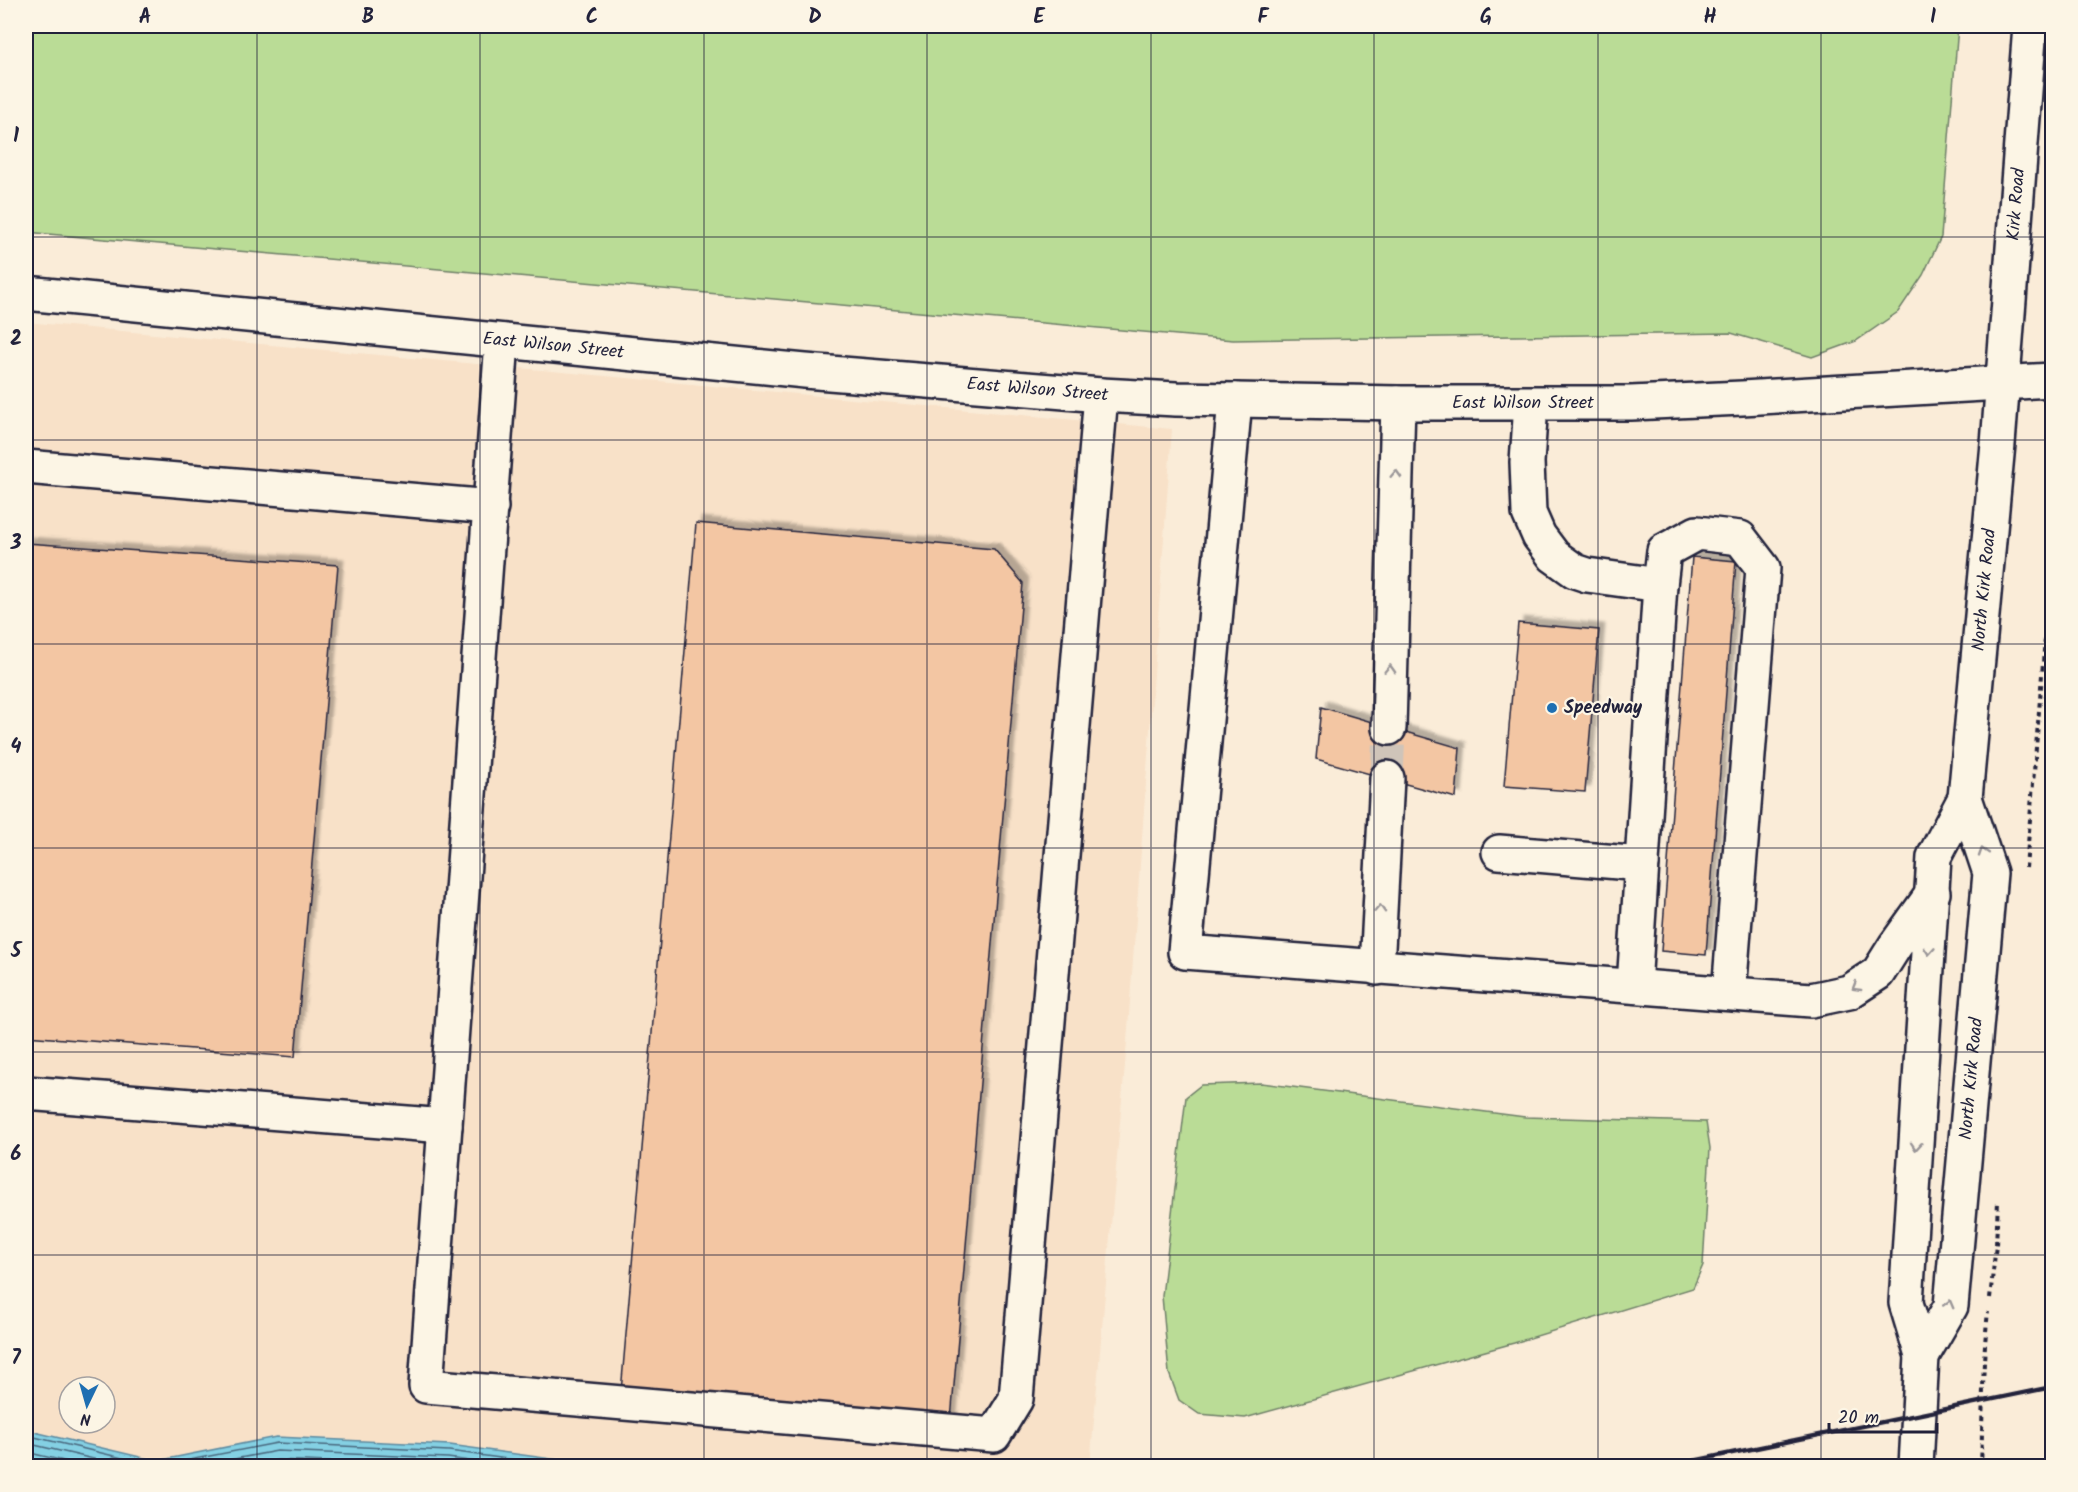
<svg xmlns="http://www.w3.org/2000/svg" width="2078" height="1492" viewBox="0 0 2078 1492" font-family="Kalam,sans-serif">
<defs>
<filter id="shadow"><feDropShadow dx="5.5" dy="-5.5" stdDeviation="1.5" flood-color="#0004"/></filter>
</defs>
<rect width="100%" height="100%" fill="#faecd8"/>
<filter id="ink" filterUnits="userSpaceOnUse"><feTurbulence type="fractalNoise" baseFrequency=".0167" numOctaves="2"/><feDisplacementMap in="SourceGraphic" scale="12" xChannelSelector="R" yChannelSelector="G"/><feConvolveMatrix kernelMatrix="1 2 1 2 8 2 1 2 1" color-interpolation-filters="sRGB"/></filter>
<g filter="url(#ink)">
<path fill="#f8e1c8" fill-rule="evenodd" d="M 26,322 L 1172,429 L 1127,1042 L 1090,1466 L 26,1466 ZM 69,1387 L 105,1387 L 105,1423 L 69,1423 Z"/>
<g fill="#badc96" stroke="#6e7f68" stroke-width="1.5">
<polygon points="26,26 1958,26 1941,237 1923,275 1898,312 1856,341 1812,357 1731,333 1233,340 26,232"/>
<polygon points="1261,1083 1525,1117 1706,1122 1710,1148 1703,1265 1693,1288 1514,1343 1245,1418 1199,1414 1179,1400 1169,1373 1162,1296 1186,1097 1201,1085"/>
</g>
<polygon fill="#84d0e3" stroke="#5d8aa0" stroke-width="1.5" points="26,1430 157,1461 276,1437 450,1445 603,1466 26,1466"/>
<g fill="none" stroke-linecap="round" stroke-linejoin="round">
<g stroke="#49687e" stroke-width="1.5">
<polyline points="26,1435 156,1466"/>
<polyline points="26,1443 123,1466"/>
<polyline points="26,1452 85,1466"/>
<polyline points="158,1466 277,1443 449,1451 560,1466"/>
<polyline points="197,1466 277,1451 448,1458 506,1466"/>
<polyline points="243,1466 278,1460 428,1466"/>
</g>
</g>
<g fill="#f3c6a3" stroke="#22223b" stroke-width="1.5" filter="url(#shadow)">
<polygon points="696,523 994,549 1023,583 951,1420 621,1392"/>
<polygon points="26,543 338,565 295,1057 26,1036"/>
<polygon points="1692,557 1736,561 1706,955 1661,951"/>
<polygon points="1518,623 1599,630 1585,792 1504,786"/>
<polygon points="1321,707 1460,748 1456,798 1316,759"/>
</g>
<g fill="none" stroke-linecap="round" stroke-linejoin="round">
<polyline stroke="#cfc4b9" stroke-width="33" stroke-dasharray="33 16" stroke-linecap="butt" points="1387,778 1389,728"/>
<g stroke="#22223b" stroke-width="38">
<g id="minor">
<path id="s1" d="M 26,293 L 805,371 L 1101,395 L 1176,399 L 1398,403 L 1631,403 L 1742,398 L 2052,380"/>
<polyline points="502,341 426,1386 994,1435 1016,1399 1101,395"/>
<polyline points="1235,400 1185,952 1811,1000 1849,992 1878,973 1895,946 1933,893"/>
<polyline points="1531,404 1527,462 1529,513 1539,536 1554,556 1575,571 1587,575 1660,585"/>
<polyline points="26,467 491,507"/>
<polyline points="1389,728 1398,403"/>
<polyline points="1499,852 1642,864"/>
<polyline points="1377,968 1387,778"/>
<polyline points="1634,986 1660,585 1664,551 1697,533 1740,538 1763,568 1729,993"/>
<polyline points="26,1093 445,1126"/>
<path id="s2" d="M 1922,1356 L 1951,1306 L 1990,873 L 1965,798"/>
<path id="s3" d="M 1916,1466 L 1922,1356 L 1906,1303 L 1934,857 L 1965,798 L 1998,444 L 2030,26"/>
</g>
</g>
<g stroke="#22223b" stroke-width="4" stroke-dasharray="4.5 4.5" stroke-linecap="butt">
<polyline points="2026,868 2052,554"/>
<polyline points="1990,1298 1996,1245 1998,1201"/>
<path d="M 1981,1466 C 1983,1415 1982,1363 1988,1312"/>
</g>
<use href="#minor" stroke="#fcf5e5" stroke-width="33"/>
<polyline stroke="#22223b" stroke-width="4.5" points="1669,1466 2052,1387"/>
</g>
<defs><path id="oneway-chevron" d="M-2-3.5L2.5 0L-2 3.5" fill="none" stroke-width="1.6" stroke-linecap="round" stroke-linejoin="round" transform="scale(1.5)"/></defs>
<g stroke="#9a9698">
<use href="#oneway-chevron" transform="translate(1396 474) rotate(-88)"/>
<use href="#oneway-chevron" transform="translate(1390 669) rotate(-88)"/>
<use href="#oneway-chevron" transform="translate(1983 852) rotate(-108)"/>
<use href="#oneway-chevron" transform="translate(1380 909) rotate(-87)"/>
<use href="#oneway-chevron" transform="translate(1929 951) rotate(94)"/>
<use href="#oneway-chevron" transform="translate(1856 987) rotate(149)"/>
<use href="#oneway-chevron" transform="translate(1916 1146) rotate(94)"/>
<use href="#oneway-chevron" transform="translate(1949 1304) rotate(-75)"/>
</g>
</g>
<path fill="none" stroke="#22223b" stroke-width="1.5" stroke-opacity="0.55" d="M 257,26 L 257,1466M 480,26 L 480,1466M 704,26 L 704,1466M 927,26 L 927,1466M 1151,26 L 1151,1466M 1374,26 L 1374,1466M 1598,26 L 1598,1466M 1821,26 L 1821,1466M 26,237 L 2052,237M 26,440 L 2052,440M 26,644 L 2052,644M 26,848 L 2052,848M 26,1052 L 2052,1052M 26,1255 L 2052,1255"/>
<circle fill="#1f6fb2" stroke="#fcf5e5" stroke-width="2" cx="1552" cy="708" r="6"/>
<g text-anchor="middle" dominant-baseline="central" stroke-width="4.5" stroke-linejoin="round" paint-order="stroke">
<g font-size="18" fill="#22223b" stroke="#fcf5e5">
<text stroke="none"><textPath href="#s3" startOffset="1275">Kirk Road</textPath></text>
<text stroke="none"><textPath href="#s1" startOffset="530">East Wilson Street</textPath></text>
<text stroke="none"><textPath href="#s1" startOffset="1016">East Wilson Street</textPath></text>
<text stroke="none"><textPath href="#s1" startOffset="1502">East Wilson Street</textPath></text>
<text stroke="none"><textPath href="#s3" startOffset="888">North Kirk Road</textPath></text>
<text stroke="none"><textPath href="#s2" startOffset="286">North Kirk Road</textPath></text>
</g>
<g font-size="18" font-weight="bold" fill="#22223b" stroke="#fcf5e5" text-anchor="start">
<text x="1564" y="708">Speedway</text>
</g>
</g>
<rect width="2078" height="1492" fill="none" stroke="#fcf5e5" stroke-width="66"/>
<g transform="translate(87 1405) rotate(185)"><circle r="28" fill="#fcf5e5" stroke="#a5a1a1" stroke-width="1.5"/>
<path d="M0-4.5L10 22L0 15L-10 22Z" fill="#1f6fb2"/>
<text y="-9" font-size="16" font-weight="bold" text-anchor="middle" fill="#22223b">N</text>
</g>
<path d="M1829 1423v9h108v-9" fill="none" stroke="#22223b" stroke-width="3"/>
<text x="1838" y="1423" font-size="18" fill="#22223b" stroke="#fcf5e5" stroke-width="4.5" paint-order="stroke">20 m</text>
<rect x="33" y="33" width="2012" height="1426" fill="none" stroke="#22223b" stroke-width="2"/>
<g font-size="20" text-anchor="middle" font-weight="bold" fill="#22223b">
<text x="145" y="23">A</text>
<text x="368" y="23">B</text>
<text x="592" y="23">C</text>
<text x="815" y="23">D</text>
<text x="1039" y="23">E</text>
<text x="1263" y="23">F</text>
<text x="1486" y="23">G</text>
<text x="1710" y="23">H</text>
<text x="1933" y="23">I</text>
<text x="16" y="142">1</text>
<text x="16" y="345">2</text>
<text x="16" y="549">3</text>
<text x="16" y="753">4</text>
<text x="16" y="957">5</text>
<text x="16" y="1160">6</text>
<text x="16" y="1364">7</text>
</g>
</svg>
